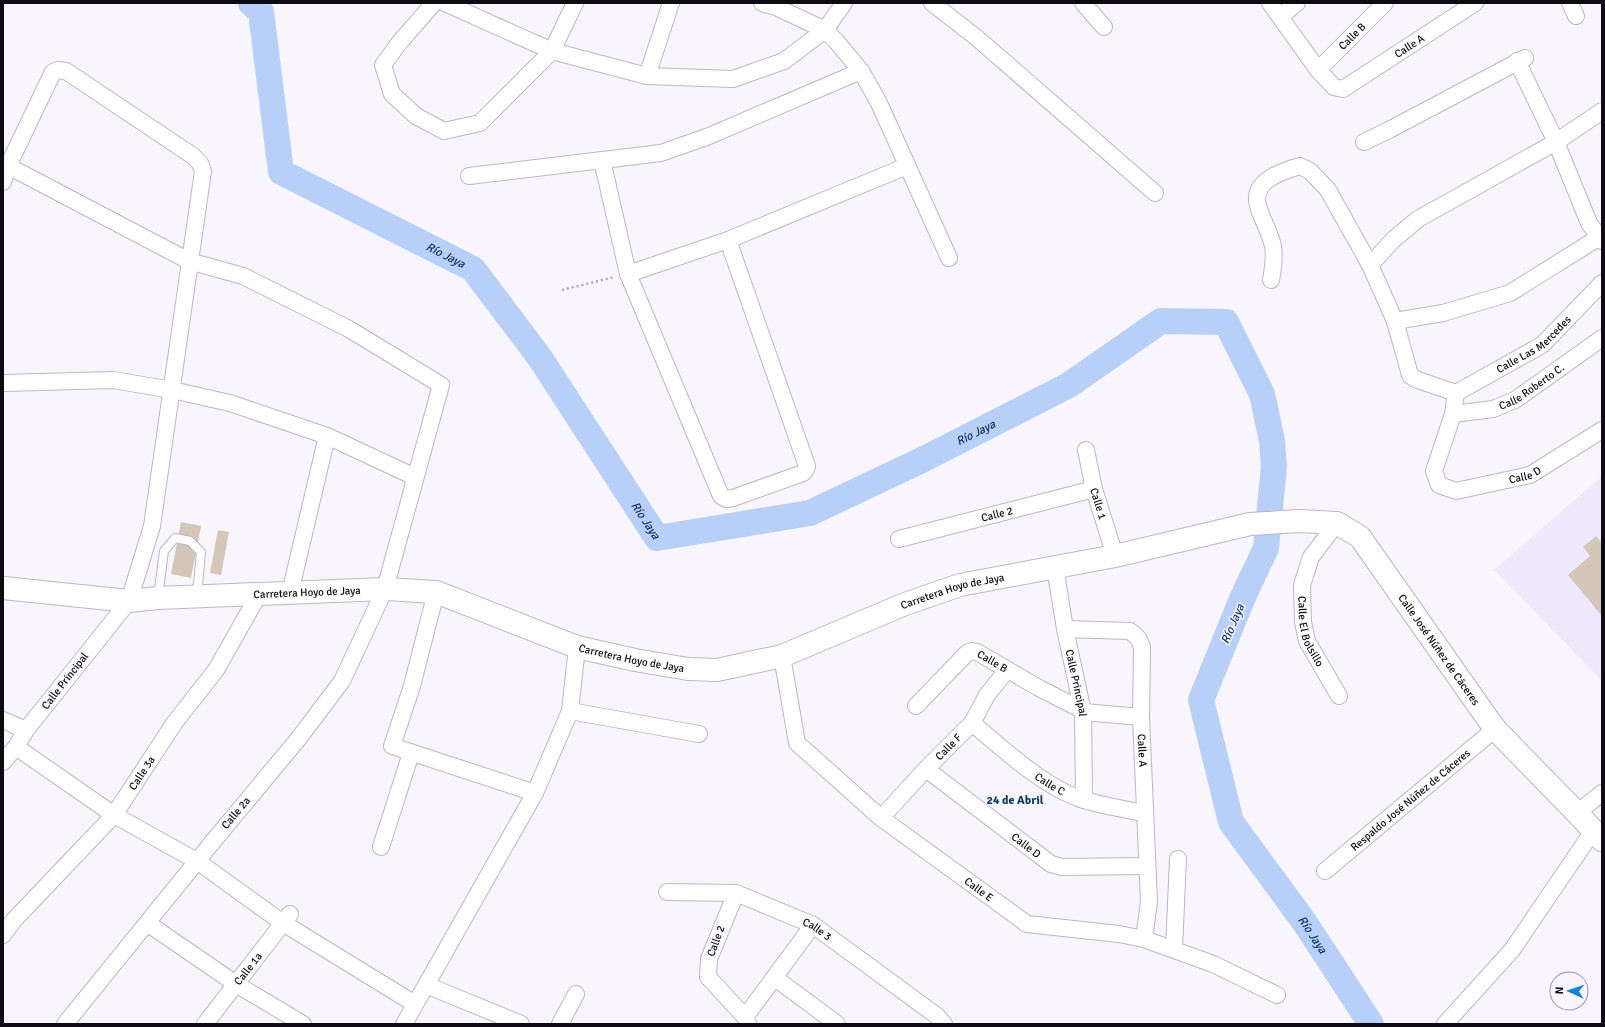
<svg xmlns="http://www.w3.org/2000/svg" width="1605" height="1027" viewBox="0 0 1605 1027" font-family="Signika,sans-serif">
<rect width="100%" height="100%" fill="#f8f5fd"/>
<polygon fill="#efe9fd" points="1602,476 1602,681 1494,570"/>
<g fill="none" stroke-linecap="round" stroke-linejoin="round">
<path stroke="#b8d0f7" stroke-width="26" id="s1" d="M 251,3 L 261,12 L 281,172 L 473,269 L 540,358 L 657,538 L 810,513 L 924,459 L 1069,385 L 1161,321 L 1226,322 L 1262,394 L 1272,441 L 1274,466 L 1266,548 L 1242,599 L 1201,700 L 1231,822 L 1305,923 L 1371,1024"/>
</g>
<g fill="#d4c7b9">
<polygon points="181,522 201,526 191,578 171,574"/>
<polygon points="218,530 229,532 221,575 210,573"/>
<polygon points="1596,536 1602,543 1602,616 1568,575 1590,556 1583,547"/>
</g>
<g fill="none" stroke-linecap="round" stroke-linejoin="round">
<g stroke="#bbb6c7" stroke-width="10">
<polyline id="lane" points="158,597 164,551 175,538 190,541 201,552 197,596"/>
</g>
<g stroke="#bbb6c7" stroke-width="18">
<g id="street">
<polyline points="434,3 399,43 383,65 392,94 416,116 444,131 480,123 552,51 575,3"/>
<polyline points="445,3 552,51 647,76 733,79 784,61 825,30 844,3"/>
<polyline points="762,3 776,7 825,30 836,41 861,71 879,103 949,258"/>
<polyline points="932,3 977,38 1155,193"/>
<polyline points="1083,3 1104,27"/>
<path id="s2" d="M 1270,3 L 1318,70 L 1334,87 L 1343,89 L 1475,3"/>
<polyline points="1570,3 1576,16"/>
<polyline points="1281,16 1297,3"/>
<polyline points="1517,61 1556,142 1589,223 1602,241"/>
<path id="s3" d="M 1318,70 L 1385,3"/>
<polyline points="647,76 671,3"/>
<polyline points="1364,142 1389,130 1525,58"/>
<polyline points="602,160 628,274 721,496 726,499 733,498 803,473 806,469 807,466 728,240"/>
<polyline points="3,165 8,166 189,261 243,276 349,329 441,385 385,589 342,681 299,738 215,839 65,1024"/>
<polyline points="469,176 661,153 709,136 861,71"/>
<polyline points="3,182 8,166 53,72 58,70 66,71 193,156 200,163 203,171 152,526 129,601 26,730 16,747 3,762"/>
<polyline points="1370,265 1393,240 1418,219 1556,142 1602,111"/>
<polyline points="628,274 728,240 907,166"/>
<path d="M 1271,280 C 1273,269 1275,257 1273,246 C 1270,233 1263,221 1259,209 C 1249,182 1279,172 1300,166 L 1310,171 L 1328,190 L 1370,265 L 1395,321 L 1410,375 L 1415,379 L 1456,393"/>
<polyline points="1395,321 1443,313 1510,293 1598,238"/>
<polyline points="3,383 113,380 172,390 230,403 327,436 415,477"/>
<path id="s4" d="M 1456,393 L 1453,414 L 1434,471 L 1439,485 L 1456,491 L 1530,475 L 1602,430"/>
<path id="s5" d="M 1456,393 L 1542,345 L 1602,283"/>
<path id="s6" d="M 1453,414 L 1493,409 L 1515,400 L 1602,338"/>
<path id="s7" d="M 1086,450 L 1094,489 L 1115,556"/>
<path id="s8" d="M 1337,523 L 1311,557 L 1302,585 L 1303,622 L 1307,641 L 1339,696"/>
<path id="s9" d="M 899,539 L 1094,489"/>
<path id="s10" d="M 1055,567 L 1065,629 L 1083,712 L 1084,800"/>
<polyline points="436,592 412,686 392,746 535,793"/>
<polyline points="290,593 327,436"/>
<path id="s11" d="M 1065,629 L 1130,631 L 1138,638 L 1142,647 L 1141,717 L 1149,902 L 1144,939"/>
<path id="s12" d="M 782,656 L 797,743 L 881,818 L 1027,924 L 1119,934 L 1144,939 L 1213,964 L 1277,995"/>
<path id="s13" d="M 916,706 L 967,653 L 972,651 L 977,652 L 1039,688 L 1082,710"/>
<polyline points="570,711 699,734"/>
<polyline points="1083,712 1141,717"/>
<polyline points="3,720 26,730"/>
<path id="s14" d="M 972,723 C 1003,749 1046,789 1084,800 C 1104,806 1124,809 1144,813"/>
<polyline points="16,747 114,815 197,861 283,923 415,1004"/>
<path id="s15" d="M 926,769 L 1051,864 L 1062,867 L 1146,866"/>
<polyline points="1577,813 1602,793"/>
<path id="s16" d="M 881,818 L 926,769 L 972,723 L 987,695 L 1007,670"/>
<polyline points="381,847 411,753"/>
<path id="s17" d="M 1325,871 L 1495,729"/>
<path id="s18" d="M 667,892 L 736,893 L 813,925 L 937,1016 L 944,1024"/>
<polyline points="736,893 709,959 708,977 745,1017 748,1024"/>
<polyline points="147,923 236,984 303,1024"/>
<path id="s19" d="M 3,935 L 14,920 L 114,815 L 175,722 L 216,670 L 259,594"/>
<polyline points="1174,949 1178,859"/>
<polyline points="775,978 837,1024"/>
<polyline points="426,985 521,1024"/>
<polyline points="745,1017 813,925"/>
<path id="s20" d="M 205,1024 L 290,914"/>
<polyline points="404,1024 535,793 570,711 577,647"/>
<polyline points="560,1024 576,994"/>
<polyline points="1445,1024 1512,950 1593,831"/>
</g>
</g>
<g stroke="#bbb6c7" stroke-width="24">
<g id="secondary">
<path id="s21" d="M 3,588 L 129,601 L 158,598 L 385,589 L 436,592 L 577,647 L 635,660 L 688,669 L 717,670 L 782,656 L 905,604 L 960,585 L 1115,556 L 1250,524 L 1299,521 L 1337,523 L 1360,537 L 1495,729 L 1577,813 L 1602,840"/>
</g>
</g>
<polyline stroke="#aaa8af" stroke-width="2.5" stroke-dasharray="2 3" stroke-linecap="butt" points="562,290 614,277"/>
<use href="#lane" stroke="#fff" stroke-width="8"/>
<use href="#street" stroke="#fff" stroke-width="16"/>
<use href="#secondary" stroke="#fff" stroke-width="22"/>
</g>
<g text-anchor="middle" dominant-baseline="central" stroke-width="3" stroke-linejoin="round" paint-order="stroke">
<g font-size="11" fill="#0e0c12" stroke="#f8f5fd">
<text stroke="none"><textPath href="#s3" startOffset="48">Calle B</textPath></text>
<text stroke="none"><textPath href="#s2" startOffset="194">Calle A</textPath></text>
<text stroke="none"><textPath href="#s5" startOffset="92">Calle Las Mercedes</textPath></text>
<text stroke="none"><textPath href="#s6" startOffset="85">Calle Roberto C.</textPath></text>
<text stroke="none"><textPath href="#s4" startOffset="185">Calle D</textPath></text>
<text stroke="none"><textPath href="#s7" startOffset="55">Calle 1</textPath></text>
<text stroke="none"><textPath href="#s9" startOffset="101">Calle 2</textPath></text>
<text stroke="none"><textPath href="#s21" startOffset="305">Carretera Hoyo de Jaya</textPath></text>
<text stroke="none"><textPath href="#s21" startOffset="977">Carretera Hoyo de Jaya</textPath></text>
<text stroke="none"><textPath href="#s8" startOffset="120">Calle El Bolsillo</textPath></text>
<text stroke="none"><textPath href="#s21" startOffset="1534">Calle José Núñez de Cáceres</textPath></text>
<text stroke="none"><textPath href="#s21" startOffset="641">Carretera Hoyo de Jaya</textPath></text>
<text stroke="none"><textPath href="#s13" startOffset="102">Calle B</textPath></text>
<text transform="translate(65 681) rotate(-52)">Calle Principal</text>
<text stroke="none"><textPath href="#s10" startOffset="118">Calle Principal</textPath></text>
<text stroke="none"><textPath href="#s16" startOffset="98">Calle F</textPath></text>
<text stroke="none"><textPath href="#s11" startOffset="189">Calle A</textPath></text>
<text stroke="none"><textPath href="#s19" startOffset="214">Calle 3a</textPath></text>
<text stroke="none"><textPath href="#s14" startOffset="99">Calle C</textPath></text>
<text stroke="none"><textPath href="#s17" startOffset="111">Respaldo José Núñez de Cáceres</textPath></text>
<text transform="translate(236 813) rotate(-50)">Calle 2a</text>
<text stroke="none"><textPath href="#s15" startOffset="126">Calle D</textPath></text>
<text stroke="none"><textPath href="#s12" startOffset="322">Calle E</textPath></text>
<text stroke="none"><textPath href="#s18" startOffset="158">Calle 3</textPath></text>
<text transform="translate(716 941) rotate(-70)">Calle 2</text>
<text stroke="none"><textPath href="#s20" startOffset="70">Calle 1a</textPath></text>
</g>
<g font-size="12" font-style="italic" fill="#132e5e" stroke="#f8f5fd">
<text stroke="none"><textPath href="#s1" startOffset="359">Río Jaya</textPath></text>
<text stroke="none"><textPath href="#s1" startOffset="1055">Río Jaya</textPath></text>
<text stroke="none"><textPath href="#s1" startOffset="695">Río Jaya</textPath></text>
<text transform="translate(1233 624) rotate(-67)">Río Jaya</text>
<text stroke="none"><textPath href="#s1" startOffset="2003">Río Jaya</textPath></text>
</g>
<g font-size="12" font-weight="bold" fill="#083b5e" stroke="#f8f5fd">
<text x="1015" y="800">24 de Abril</text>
</g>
</g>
<rect width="1605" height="1027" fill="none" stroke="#0e0c12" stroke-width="8"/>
<g transform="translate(1569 991) rotate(273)"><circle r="19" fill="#f8f5fd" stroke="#9a989f"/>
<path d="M0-3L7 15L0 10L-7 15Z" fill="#1483cd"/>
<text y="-6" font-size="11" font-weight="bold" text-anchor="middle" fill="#0e0c12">N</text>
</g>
</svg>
